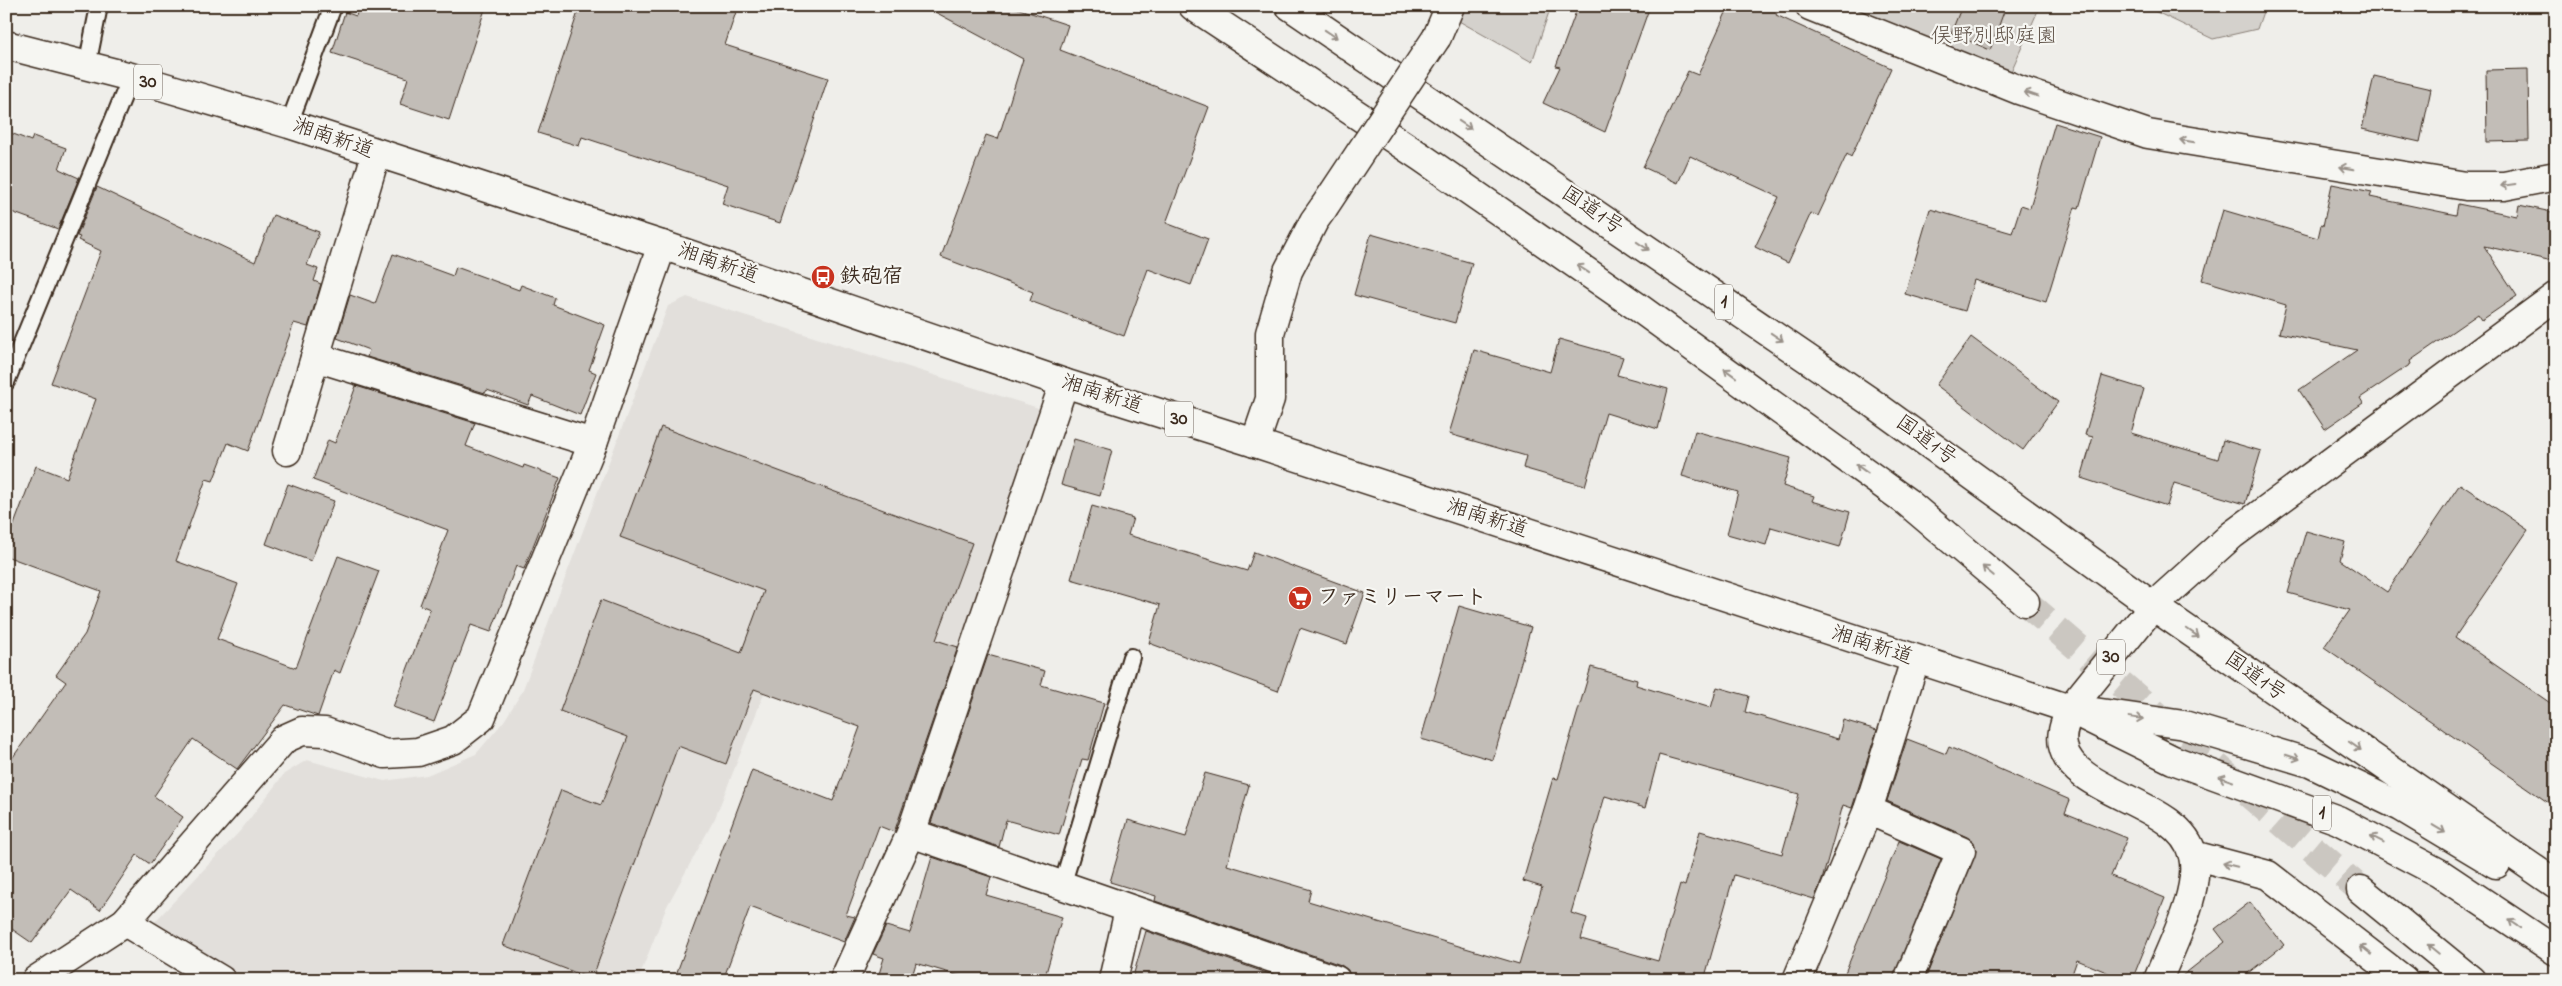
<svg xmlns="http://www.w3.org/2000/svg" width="2562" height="986" viewBox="0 0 2562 986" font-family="'Indie Flower','Klee One',sans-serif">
<rect width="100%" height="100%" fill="#efeeea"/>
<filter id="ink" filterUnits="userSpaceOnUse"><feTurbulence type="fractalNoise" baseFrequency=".02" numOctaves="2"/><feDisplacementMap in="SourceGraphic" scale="10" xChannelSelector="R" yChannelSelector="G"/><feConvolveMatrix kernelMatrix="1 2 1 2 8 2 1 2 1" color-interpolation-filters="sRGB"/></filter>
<g filter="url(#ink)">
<polygon fill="#e2dfdb" points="687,297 1048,411 948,697 786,638 715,818 667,906 638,980 238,980 148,929 241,830 284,774 307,760 384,781 427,775 476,754 504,721 522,692 668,306"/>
<g fill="#d4d1cc" stroke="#887e75">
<polygon points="1432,6 1551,6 1532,62"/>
<polygon points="1849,6 2040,6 2009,76"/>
<polygon points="2144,6 2265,6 2257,29 2213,39"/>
</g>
<g fill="#c2bdb7" stroke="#3b2a1e" fill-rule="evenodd">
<polygon points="359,6 486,6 449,120 400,104 408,78 332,53 345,12 356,16"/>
<polygon points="580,6 738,6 725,45 828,78 780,223 722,204 728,185 582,137 579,146 538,133"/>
<polygon points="924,6 1010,6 1068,25 1060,50 1209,107 1166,223 1208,239 1191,285 1148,269 1124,336 1030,301 1033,292 941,257 986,135 998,139 1023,59"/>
<polygon points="1578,6 1650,6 1605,132 1543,103 1560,67 1556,66"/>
<polygon points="1729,6 1780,6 1776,15 1891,68 1851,157 1847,154 1818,216 1811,213 1788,263 1755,247 1779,197 1690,156 1678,183 1643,167 1688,71 1698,75"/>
<polygon points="1962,6 2006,6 1990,50 1951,33"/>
<polygon points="2528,69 2529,141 2487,142 2486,70"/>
<polygon points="2374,76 2431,89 2420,142 2362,129"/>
<polygon points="2055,123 2100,137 2079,208 2075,207 2046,302 1974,280 1965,311 1905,294 1930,209 2012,233 2021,205 2030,208"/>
<polygon points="6,131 31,141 33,136 66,148 59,169 79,178 58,229 6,210"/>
<polygon points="2332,184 2372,192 2370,197 2456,215 2458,204 2517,216 2519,205 2556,213 2556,227 2548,260 2484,246 2517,296 2482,320 2478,314 2410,361 2411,364 2360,398 2363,403 2325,429 2299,390 2357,350 2279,333 2286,305 2202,280 2223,210 2318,238 2321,225 2323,226"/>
<polygon points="97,187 255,262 273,215 319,232 307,265 318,269 314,281 321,284 308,327 294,323 248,451 228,443 213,481 206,479 176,561 238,584 217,639 296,668 338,556 379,571 340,673 334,670 318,716 285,705 237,769 193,739 154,796 183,817 150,864 137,855 100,910 71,890 32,943 6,925 6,767 66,682 56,675 85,634 101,591 6,556 6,546 36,466 67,478 96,399 51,383 101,251 78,240 80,237 77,236"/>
<polygon points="1371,234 1472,263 1455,323 1354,295"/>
<polygon points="393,254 453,276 456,267 519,290 521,285 555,298 553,305 605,325 589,370 596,373 580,415 532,396 528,405 487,390 485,393 367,357 369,350 337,338 350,295 375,304"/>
<polygon points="1971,337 2058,402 2023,450 1936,385"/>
<polygon points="1559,339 1623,357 1617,375 1668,389 1658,429 1606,413 1585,486 1523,468 1526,456 1449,434 1474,350 1550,372"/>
<polygon points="2102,376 2144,389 2131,433 2218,459 2223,440 2261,451 2245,504 2174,483 2167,506 2081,478 2093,437 2085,435"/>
<polygon points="356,386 475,423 466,446 523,468 524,465 560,478 524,569 516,566 491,632 471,625 434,722 393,707 430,609 420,605 448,530 313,480 328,440 335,443"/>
<polygon points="661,427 972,543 936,640 958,647 896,827 894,832 879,826 846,915 855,917 844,942 750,907 723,980 674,980 752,770 833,801 860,727 754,689 726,764 678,746 592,979 503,945 561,790 601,805 628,737 560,711 601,600 741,653 764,591 620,537"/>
<polygon points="1695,431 1791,458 1783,486 1814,496 1812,501 1850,512 1840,547 1771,527 1766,545 1727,534 1738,492 1682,476"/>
<polygon points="1074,439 1112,450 1100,496 1061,485"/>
<polygon points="288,484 334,501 311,561 266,544"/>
<polygon points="2460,484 2528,530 2455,637 2556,707 2556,808 2324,647 2350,610 2288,593 2306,531 2345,542 2340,560 2387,592"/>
<polygon points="1092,506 1133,518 1128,535 1247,571 1254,552 1365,593 1347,644 1300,628 1278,691 1149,643 1160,605 1071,579"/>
<polygon points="1459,606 1531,627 1493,760 1421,739"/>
<polygon points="988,655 1045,671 1041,685 1104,703 1088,760 1082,759 1059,835 1006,820 999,847 931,823"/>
<path d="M 1591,667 L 1637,680 L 1636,685 L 1711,708 L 1717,687 L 1749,696 L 1745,712 L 1838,739 L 1843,720 L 1877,730 L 1852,808 L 1843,805 L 1822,880 L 1814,899 L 1734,875 L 1704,980 L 1351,980 L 1348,970 L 1341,965 L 1155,901 L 1156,896 L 1110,882 L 1128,820 L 1186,837 L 1205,773 L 1249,785 L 1227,865 L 1311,890 L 1308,901 L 1519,964 L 1542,887 L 1523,881 L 1553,778 L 1558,779 ZM 1659,755 L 1799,794 L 1782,854 L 1700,831 L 1685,886 L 1680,884 L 1658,961 L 1581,939 L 1587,918 L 1571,913 L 1605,796 L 1645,808 Z"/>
<polygon points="1907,739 1946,754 1949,747 2070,800 2065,813 2127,838 2111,876 2165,898 2132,980 2126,980 2077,960 2070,980 1925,980 1976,850 1974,842 1967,837 1887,801"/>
<polygon points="1899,841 1941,859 1893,980 1842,980"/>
<polygon points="932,857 991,877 986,895 1062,917 1044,980 973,980 916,963 911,980 877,980 884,958 873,954 886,926 910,933"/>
<polygon points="2250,902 2284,945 2239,980 2177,980 2225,942 2215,929"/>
<polygon points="1146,931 1287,980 1132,980"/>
</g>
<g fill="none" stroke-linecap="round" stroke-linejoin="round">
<polyline stroke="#cbc7c1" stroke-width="28" stroke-dasharray="28 14" stroke-linecap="butt" points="2025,602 2361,890"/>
<g stroke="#3b2a1e" stroke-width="20">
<g id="service">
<polyline points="87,66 99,6"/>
<polyline points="289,124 333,6"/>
<polyline points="6,382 131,77"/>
<polyline points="1062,886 1131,657"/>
</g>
</g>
<g stroke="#3b2a1e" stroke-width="31">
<g id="minor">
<polyline points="1810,6 2019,90 2148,134 2466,186 2504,186 2556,176"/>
<polyline points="1437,37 1450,6"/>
<polyline points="315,357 593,443"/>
<polyline points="1255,443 1270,399 1270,333 1288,271 1314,221 1324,207"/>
<polyline points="287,451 376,154"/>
<polyline points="2153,606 2232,535 2556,296"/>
<path d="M 2070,709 C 2066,721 2060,733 2063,746 C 2073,795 2181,801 2193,856 C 2201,892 2171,946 2158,980"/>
<polyline points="1868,810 1961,851 1908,980"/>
<polyline points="911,833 1336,980"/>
<polyline points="2193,855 2268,875 2404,980"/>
<polyline points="125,922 221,980"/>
<polyline points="36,980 125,922 284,739 302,731 325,732 385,754 418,752 453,740 481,718 593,443 662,245"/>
<polyline points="844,980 911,833 1064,383"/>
<polyline points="1113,980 1129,910"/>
<polyline points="1797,980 1868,810 1915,660"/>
</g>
</g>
<g stroke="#3b2a1e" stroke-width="31">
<polyline id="primary" points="6,45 131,77 289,124 662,245 1064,383 1255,443 2070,709 2153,606"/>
</g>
<g stroke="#3b2a1e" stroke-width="31">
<g id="trunk">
<polyline points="1193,6 1421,157 1639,308 1907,502 2025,602"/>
<polyline points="1290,6 1868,400 2153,606 2556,884"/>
<polyline points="2070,709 2173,760 2338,820 2439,873 2556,951"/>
<polyline points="2094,712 2184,725 2310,763 2401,807 2496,864"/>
<polyline points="2361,890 2471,980"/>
</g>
</g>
<use href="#service" stroke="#f6f6f2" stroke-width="16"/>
<use href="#minor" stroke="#f6f6f2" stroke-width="28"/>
<use href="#primary" stroke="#f6f6f2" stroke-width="28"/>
<use href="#trunk" stroke="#f6f6f2" stroke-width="28"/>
<g stroke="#3b2a1e" stroke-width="31" stroke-linecap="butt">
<polyline id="minor-bridge" points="1324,207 1437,37"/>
</g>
<use href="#minor-bridge" stroke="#f6f6f2" stroke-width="28"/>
</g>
<defs><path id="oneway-shaft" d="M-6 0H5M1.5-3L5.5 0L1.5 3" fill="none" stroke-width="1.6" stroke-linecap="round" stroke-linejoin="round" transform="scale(1.25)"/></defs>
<g stroke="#989088">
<use href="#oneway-shaft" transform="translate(1331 34) rotate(34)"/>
<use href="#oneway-shaft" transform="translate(2031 94) rotate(-161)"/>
<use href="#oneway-shaft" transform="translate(1465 125) rotate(34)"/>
<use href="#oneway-shaft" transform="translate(2187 141) rotate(-170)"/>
<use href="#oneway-shaft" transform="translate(2347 168) rotate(-170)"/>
<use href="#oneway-shaft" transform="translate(2508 185) rotate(172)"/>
<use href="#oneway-shaft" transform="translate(1643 246) rotate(34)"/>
<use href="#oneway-shaft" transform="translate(1583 269) rotate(-146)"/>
<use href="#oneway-shaft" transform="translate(1777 337) rotate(34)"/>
<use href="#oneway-shaft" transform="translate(1730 373) rotate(-144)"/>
<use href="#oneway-shaft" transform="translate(1862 469) rotate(-144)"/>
<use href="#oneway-shaft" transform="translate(1988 571) rotate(-140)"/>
<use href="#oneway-shaft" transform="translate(2193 633) rotate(35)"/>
<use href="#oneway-shaft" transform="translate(2136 718) rotate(8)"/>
<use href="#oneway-shaft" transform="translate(2355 746) rotate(35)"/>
<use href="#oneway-shaft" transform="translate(2293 757) rotate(18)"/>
<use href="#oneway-shaft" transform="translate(2226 779) rotate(-161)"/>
<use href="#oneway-shaft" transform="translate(2439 829) rotate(31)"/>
<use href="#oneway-shaft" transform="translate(2377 839) rotate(-153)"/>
<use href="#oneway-shaft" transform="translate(2230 865) rotate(-166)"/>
<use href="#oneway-shaft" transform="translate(2515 924) rotate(-146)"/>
<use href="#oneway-shaft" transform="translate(2433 949) rotate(-141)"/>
<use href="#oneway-shaft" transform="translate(2366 950) rotate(-142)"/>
</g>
</g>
<defs>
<g id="bus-disc" transform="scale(1.25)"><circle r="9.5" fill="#c8321e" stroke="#f6f6f2"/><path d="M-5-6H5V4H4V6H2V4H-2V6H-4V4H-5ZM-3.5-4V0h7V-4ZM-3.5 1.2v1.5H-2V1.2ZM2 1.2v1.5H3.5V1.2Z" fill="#fff"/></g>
<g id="supermarket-disc" transform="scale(1.25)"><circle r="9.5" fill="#c8321e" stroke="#f6f6f2"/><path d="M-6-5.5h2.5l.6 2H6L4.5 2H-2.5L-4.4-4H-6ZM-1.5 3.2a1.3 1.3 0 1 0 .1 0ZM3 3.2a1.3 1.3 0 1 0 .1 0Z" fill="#fff"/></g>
</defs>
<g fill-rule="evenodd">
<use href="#bus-disc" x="823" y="277"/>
<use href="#supermarket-disc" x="1300" y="598"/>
</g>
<g text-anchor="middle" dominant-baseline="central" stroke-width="4.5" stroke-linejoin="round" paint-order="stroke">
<g fill="#f6f6f2" stroke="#73675e" stroke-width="1">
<rect x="134" y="64.5" width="28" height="35" rx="4"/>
<rect x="1715" y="284.5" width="18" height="35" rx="4"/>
<rect x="1165" y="401.5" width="28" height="35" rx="4"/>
<rect x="2097" y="639.5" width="28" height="35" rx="4"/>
<rect x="2313" y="795.5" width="18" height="35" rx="4"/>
</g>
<g font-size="20" font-weight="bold" fill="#3b2a1e">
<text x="148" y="82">30</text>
<text x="1724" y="302">1</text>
<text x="1179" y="419">30</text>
<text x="2111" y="657">30</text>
<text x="2322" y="813">1</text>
</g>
<g font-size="21" fill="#61544a" stroke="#f6f6f2">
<text x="1994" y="37">俣野別邸庭園</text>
</g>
<g font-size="21" fill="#3b2a1e" stroke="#f6f6f2">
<text transform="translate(333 139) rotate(19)">湘南新道</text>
<text transform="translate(1592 211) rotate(34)">国道1号</text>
<text transform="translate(718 264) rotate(19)">湘南新道</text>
<text transform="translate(1102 395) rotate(18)">湘南新道</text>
<text transform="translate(1926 441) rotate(36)">国道1号</text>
<text transform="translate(1487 519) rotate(18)">湘南新道</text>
<text transform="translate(1872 646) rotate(18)">湘南新道</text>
<text transform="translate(2255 677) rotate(35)">国道1号</text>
</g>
<g font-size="21" font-weight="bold" fill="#3b2a1e" stroke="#f6f6f2" text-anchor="start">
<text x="840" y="277">鉄砲宿</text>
<text x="1318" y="598">ファミリーマート</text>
</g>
</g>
<rect width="2562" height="986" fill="none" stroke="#f6f6f2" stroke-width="25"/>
<rect x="12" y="12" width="2537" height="961" fill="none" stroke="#3b2a1e" stroke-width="2" filter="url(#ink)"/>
</svg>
